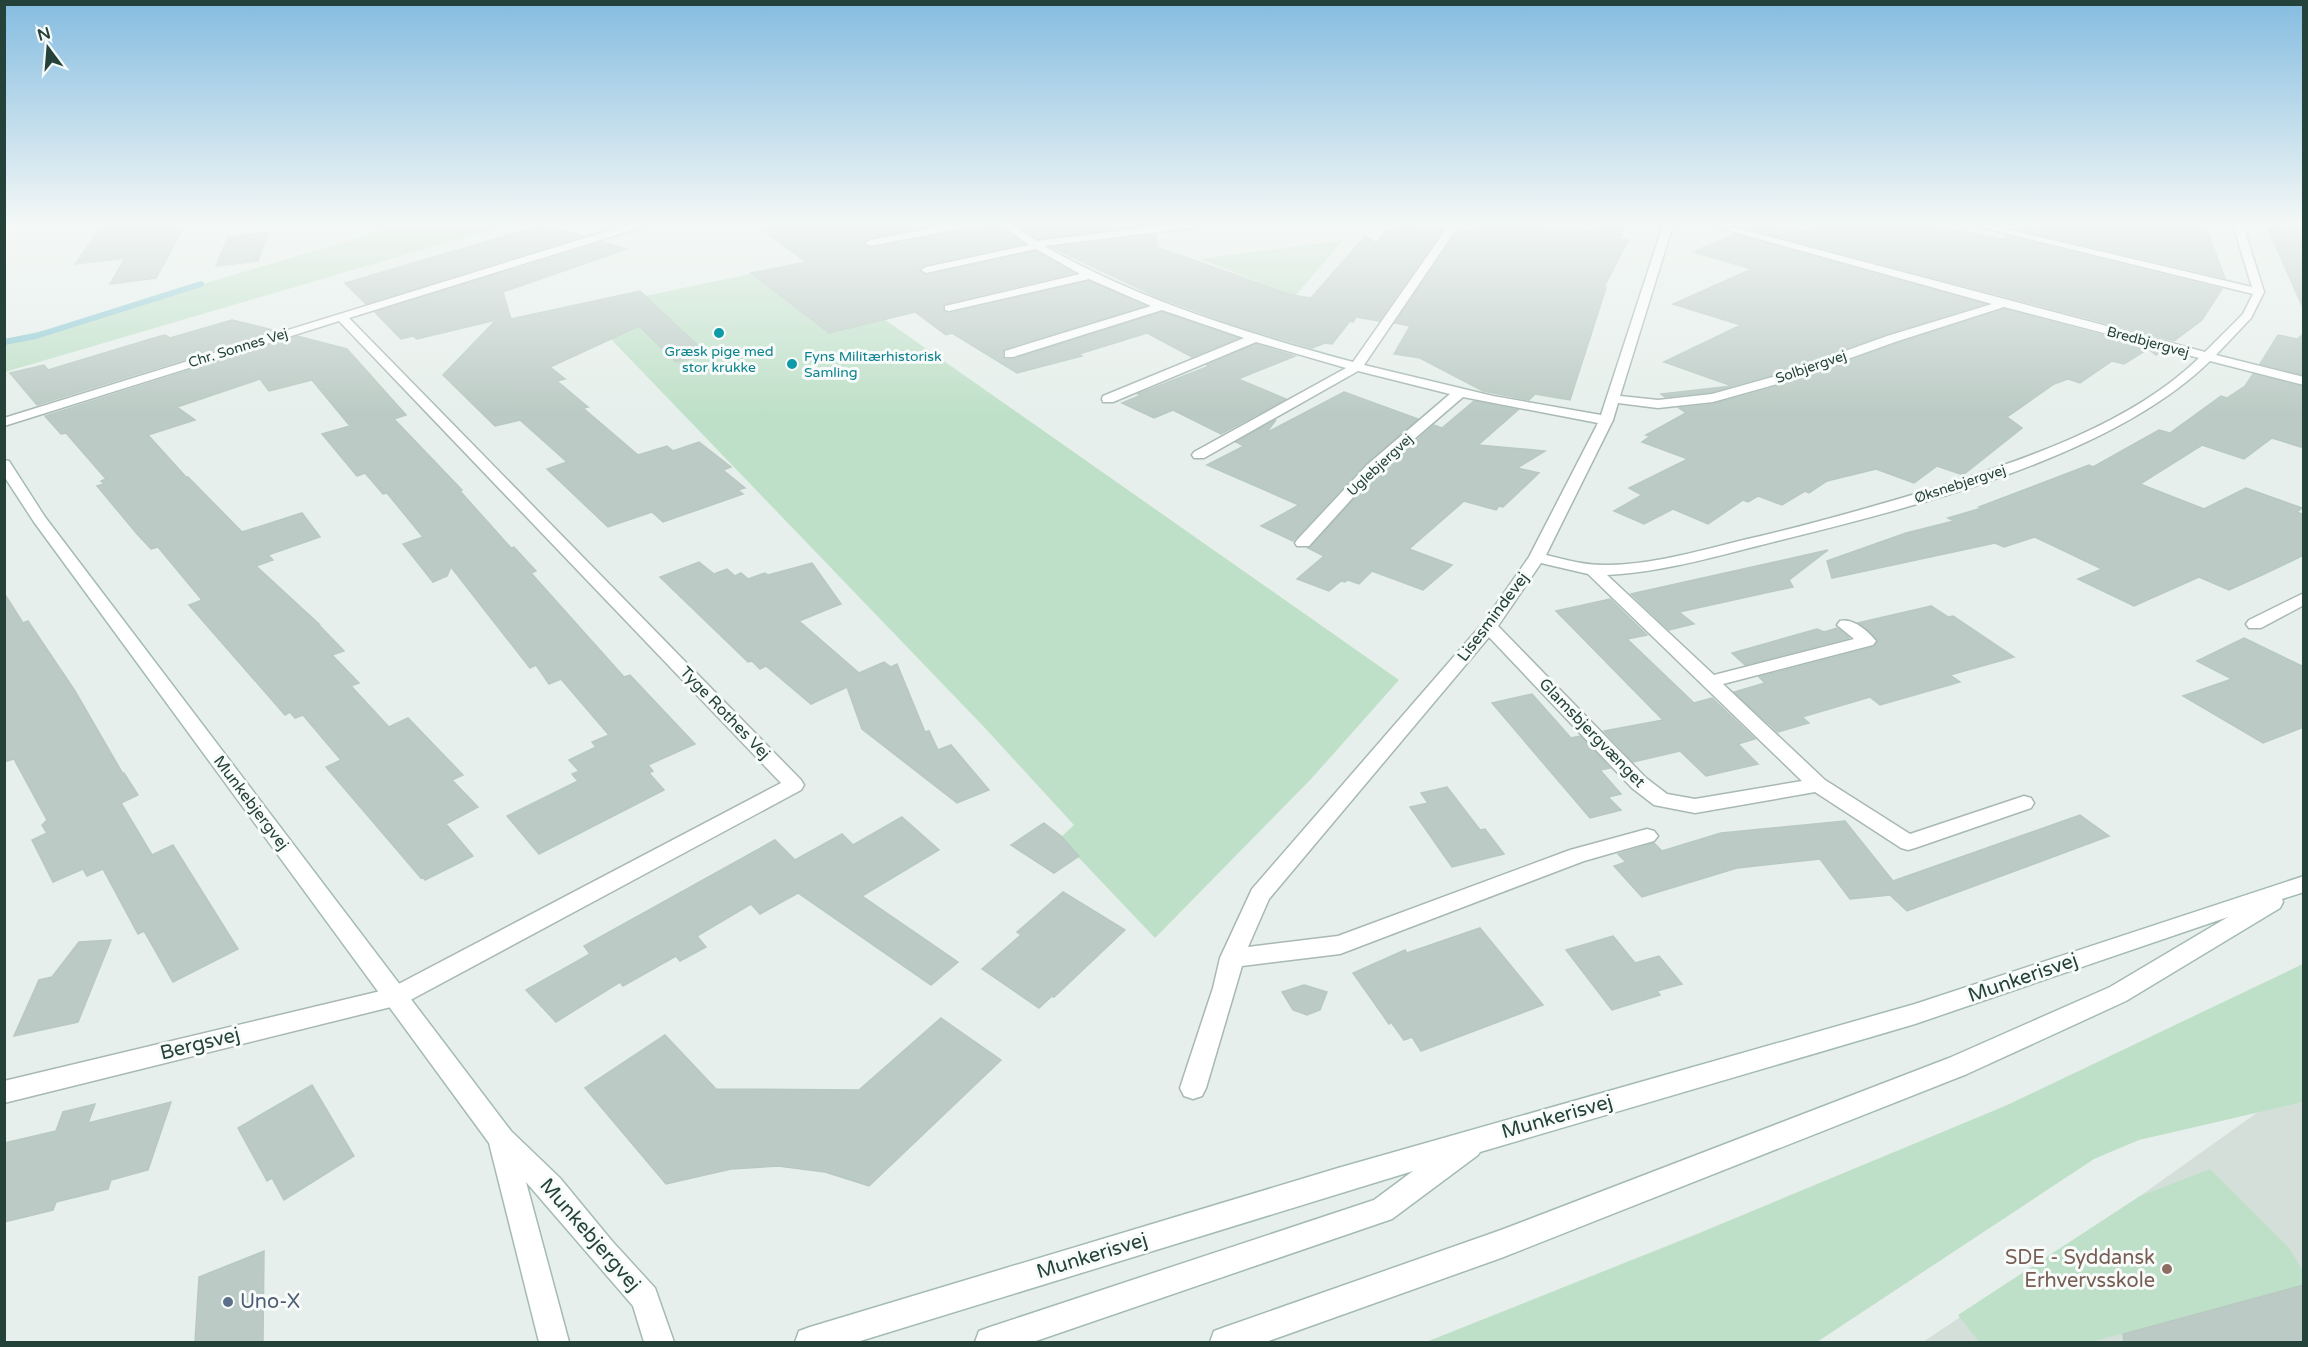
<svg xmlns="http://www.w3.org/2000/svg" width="2308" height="1347" viewBox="0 0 2308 1347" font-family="'Varela Round',sans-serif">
<rect width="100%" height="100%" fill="#e6efeb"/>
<polygon fill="#d4dfda" points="2303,1102 2303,1342 1923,1342 2140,1196 2258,1112"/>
<g fill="#bfe0c8">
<polygon points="402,225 506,225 5,372 5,339 51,329"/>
<polygon points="1343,240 1295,296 1200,259"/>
<polygon points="804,263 1399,680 1312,778 1155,938 1060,838 1074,825 984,727 582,309"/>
<polygon points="2303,964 2303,1102 2139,1140 2094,1159 1817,1342 1426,1342 1697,1234 2005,1106"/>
<polygon points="2210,1169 2289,1248 2303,1271 2303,1285 2091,1342 1979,1342 1958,1315 2140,1196"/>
</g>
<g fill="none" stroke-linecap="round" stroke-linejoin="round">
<polyline stroke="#8ec9d4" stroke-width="6" points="4,342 36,336 201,284"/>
</g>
<g fill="#bbcac4" stroke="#b8c9c2" stroke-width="1.5">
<polygon points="102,225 185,225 156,278 110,284 125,258 75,264"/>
<polygon points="542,225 584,236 366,304 345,283"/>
<polygon points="756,225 936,225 870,238 863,244 870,248 988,225 1000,225 1024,244 926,265 919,271 926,275 1036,251 1074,273 944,304 944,312 950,313 1089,281 1145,306 1004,349 1003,357 1005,359 1014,359 1162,312 1238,338 1192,357 1147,333 1079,354 1082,356 1017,373 952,333 946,335 915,312 829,333 751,273 806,262"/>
<polygon points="1017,225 1149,225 1038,239"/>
<polygon points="1398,225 1444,228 1379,321 1356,317 1353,322 1350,321 1332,344 1325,343 1312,348 1234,325 1157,297 1051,247 1156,235 1157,247 1292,295 1311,298 1365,236 1376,243 1387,230 1393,231"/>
<polygon points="1478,225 1538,225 1593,231 1596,225 1625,225 1619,239 1628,240 1603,289 1606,288 1570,400 1535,394 1529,400 1483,391 1420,358 1394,354 1410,326 1395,323 1458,230 1473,232"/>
<polygon points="1757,225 1782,225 1805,231 1818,225 1928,225 2002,239 2008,236 2222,289 2202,320 2174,341 1748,229"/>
<polygon points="2030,225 2205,225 2225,278 2020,230"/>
<polygon points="2266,225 2304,225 2304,310"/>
<polygon points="269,232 258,261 216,266 228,237"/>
<polygon points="1734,234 1984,304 1886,334 1775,374 1732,386 1664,362 1741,325 1673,304 1752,269 1693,252"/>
<polygon points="603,242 627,249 503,292 511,319 640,291 708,355 676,362 639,326 550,367 565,379 557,381 588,407 583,408 638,455 667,446 673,451 699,442 731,467 723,470 745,488 738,490 743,494 663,522 652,512 608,527 547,469 567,462 520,420 495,426 443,375 496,320 417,339 413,336 401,339 375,312"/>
<polygon points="2004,309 2162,351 2156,355 2148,349 2124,364 2112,361 2080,383 2068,379 2054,384 2007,417 2022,428 1963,475 1937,466 1914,483 1876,469 1827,481 1809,493 1805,491 1782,505 1758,496 1748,502 1743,500 1708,524 1673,509 1644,524 1614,511 1642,495 1629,488 1688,459 1642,442 1650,436 1646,435 1686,413 1679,408 1714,404 1785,384 1896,344"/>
<polygon points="232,320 277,331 37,405 10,373 44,365 48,370 147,340 165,335 170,338"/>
<polygon points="2304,334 2304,375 2260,364 2278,335 2297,339"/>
<polygon points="297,336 347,349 406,415 394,419 462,490 460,491 511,548 514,547 536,571 531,573 624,677 630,675 695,744 648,765 653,771 649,773 664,790 539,854 507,816 578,781 572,774 579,771 569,760 596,747 592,742 609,735 561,679 549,684 536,665 530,668 451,567 447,576 433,582 403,544 423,537 387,493 383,494 365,473 357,476 322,434 350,426 312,380 269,391 260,379 177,407 195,420 148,435 186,477 188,477 242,532 302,513 320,537 268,555 273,560 256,566 319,624 318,624 344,651 332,655 359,683 351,686 389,727 408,718 463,775 452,780 478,807 446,824 473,856 425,880 423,877 421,878 326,767 341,760 303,715 295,718 290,712 285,715 189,605 202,600 158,547 151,549 138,535 97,486 104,484 101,481 106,479 66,433 61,434 45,416"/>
<polygon points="1256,344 1295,356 1238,379 1286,399 1221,434 1173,410 1154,418 1122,403 1141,395 1138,394 1209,366 1216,370 1207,365"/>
<polygon points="2253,374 2304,387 2304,448 2272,438 2244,459 2202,445 2140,484 2204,509 2246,488 2302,508 2297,512 2304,515 2304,555 2262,575 2229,590 2199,577 2134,606 2078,579 2102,569 2035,537 2004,547 1995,543 1832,578 1827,561 1906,533 1954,521 1948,518 1982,508 1979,507 2089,465 2093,467 2159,430 2170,433 2221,396 2227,398 2245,386"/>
<polygon points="1732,386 1712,392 1665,397 1661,394"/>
<polygon points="1344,392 1418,419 1366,463 1293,541 1261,526 1299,505 1207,465 1244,446 1236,442 1276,420 1266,433"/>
<polygon points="1474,401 1518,410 1478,445 1545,451 1517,468 1539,473 1503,507 1499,506 1496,510 1464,501 1409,549 1452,565 1423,590 1372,571 1359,584 1348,580 1345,582 1341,581 1329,591 1297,579 1324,556 1308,548 1379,473 1434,425 1442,428"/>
<polygon points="1828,550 1789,580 1793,587 1679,612 1694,624 1669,630 1631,594"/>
<polygon points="699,562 714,574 727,569 735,576 741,573 748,579 765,573 768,575 812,563 841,604 799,621 859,673 884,662 891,667 897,664 925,732 929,731 938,750 951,745 989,790 957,803 862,729 847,687 811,704 766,666 760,669 752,661 748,662 660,577"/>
<polygon points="4,593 23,623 28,621 75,691 123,774 124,773 138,795 121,803 152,855 173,845 238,949 173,982 144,931 138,934 103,869 87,876 83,869 53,882 32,840 47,833 42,825 47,820 14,759 4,762"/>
<polygon points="1610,599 1647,635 1627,639 1694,703 1712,698 1755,739 1738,744 1758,764 1706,776 1680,751 1633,762 1604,731 1663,720 1556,611"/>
<polygon points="1931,606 1948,617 1953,616 2014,657 1950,675 1960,682 1880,705 1870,697 1802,717 1809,723 1778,732 1734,692 1765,683 1759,677 1874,647 1878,640 1858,623"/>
<polygon points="1837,628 1849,638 1745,665 1732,653 1817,629 1824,632"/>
<polygon points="2244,638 2304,667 2304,727 2263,743 2183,696 2232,679 2197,661"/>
<polygon points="1532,694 1571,738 1580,736 1610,768 1600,770 1621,794 1608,797 1621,810 1590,818 1492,703"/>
<polygon points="1447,787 1480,830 1485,829 1504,854 1452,867 1410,807 1428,803 1421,793"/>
<polygon points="2080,815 2109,836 1907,911 1890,895 1850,899 1820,859 1737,868 1642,897 1614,866 1626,862 1618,854 1654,843 1662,851 1721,833 1845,821 1893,881"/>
<polygon points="902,817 939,850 862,896 958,962 931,985 798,893 760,914 751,904 697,936 706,947 680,961 676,956 623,986 620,982 556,1022 526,990 590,954 584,946 775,840 795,860 842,834 853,845"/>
<polygon points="1044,823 1061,836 1079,856 1054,873 1011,845"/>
<polygon points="1063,892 1125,930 1054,997 1052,996 1039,1008 982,969 1021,935 1017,932"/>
<polygon points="1480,928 1543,1005 1421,1051 1412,1037 1404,1040 1391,1022 1389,1024 1353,973 1405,950 1407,953"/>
<polygon points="1613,936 1635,963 1659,956 1682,984 1657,991 1660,995 1612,1010 1566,950"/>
<polygon points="111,940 78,1022 14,1036 39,980 52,977 79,942"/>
<polygon points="1304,985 1327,992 1320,1010 1307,1015 1293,1010 1282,992"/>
<polygon points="941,1018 1001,1060 869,1186 825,1172 778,1166 731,1169 666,1184 585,1088 665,1035 716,1089 859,1090"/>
<polygon points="312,1085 354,1156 284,1200 272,1178 267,1181 238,1128"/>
<polygon points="171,1102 148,1170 111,1180 108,1189 56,1202 53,1210 4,1222 4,1143 56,1131 63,1112 95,1104 88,1123"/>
<polygon points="264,1251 263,1342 195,1342 199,1277"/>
<polygon points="2304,1285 2304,1342 2124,1342 2123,1334"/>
</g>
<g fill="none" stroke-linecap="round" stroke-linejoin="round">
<g stroke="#a8b8b2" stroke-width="3">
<g id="street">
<polygon points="627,225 649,225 349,318 801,780 804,785 801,790 403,1004 4,1103 4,1081 389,989 781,783 339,321 4,426 4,418"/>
<polygon points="948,225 968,225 963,228 870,246 865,243 870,240"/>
<path d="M 1002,225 L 1013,225 L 1037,241 L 1167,225 L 1196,225 L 1191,228 L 1044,246 C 1141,301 1246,333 1353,362 L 1449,225 L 1459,225 L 1364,365 L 1493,396 L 1601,415 L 1663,225 L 1673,225 L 1620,396 L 1658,400 L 1712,394 L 1776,376 L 1887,336 L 1992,304 L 1709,225 L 1725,225 L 2205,352 L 2243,314 L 2253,294 L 1972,225 L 1989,225 L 2252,287 L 2233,225 L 2243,225 L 2264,292 L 2251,318 L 2216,355 L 2304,377 L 2304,385 L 2210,361 C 2111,458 1910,508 1777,541 C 1721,555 1665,572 1607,575 L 1714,675 L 1854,639 L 1837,625 L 1840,621 C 1853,618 1868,631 1876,641 L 1873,645 L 1723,684 L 1825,780 L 1910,834 L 2024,796 L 2031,798 L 2034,803 L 2031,808 L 1915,848 L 1908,850 L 1901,848 L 1815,792 L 1695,813 L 1654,805 L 1632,788 L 1489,637 L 1269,899 L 1248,947 L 1338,936 L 1570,850 L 1647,829 L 1654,831 L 1658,836 L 1654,841 L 1584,861 L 1340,954 L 1242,966 L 1206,1088 L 1202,1096 L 1193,1099 L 1184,1096 L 1180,1088 L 1213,988 L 1220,958 L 1252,889 L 1483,623 L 1529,557 L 1598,423 L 1463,397 L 1377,471 L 1309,546 L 1297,546 L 1295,543 L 1297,540 L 1367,465 L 1450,394 L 1358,371 L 1204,458 L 1194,458 L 1192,455 L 1194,452 L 1346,368 L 1256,342 L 1113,402 L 1103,402 L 1102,399 L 1103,396 L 1244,338 L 1162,310 L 1013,357 L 1005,357 L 1005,351 L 1151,306 L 1089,279 L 949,311 L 945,310 L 945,306 L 1080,274 L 1036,249 L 926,273 L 921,270 L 926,267 L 1029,245 ZM 2004,307 L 2199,358 C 2130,425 2022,460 1932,489 C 1872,507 1812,524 1752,538 C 1705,549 1657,564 1609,565 C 1587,566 1567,560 1546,555 L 1613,420 L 1618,403 L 1658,408 L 1713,402 L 1784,382 L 1895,342 ZM 1541,563 L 1588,574 L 1802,781 L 1695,799 L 1667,794 L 1646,778 L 1498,626 Z"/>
<polygon points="2304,593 2304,605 2261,628 2249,628 2246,624 2249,620"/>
</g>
</g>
<g stroke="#a4bbb3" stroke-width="3">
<g id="secondary">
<polygon points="4,460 9,461 45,517 511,1131 560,1178 612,1241 655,1288 674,1342 644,1342 633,1306 526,1182 569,1342 539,1342 489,1143 34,522 4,476"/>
<polygon points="2304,876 2304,892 2282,899 2283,902 2280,908 2126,1001 1967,1074 1501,1258 1266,1342 1210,1342 1214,1331 1225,1327 1501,1230 1949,1058 2110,987 2228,917 1915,1024 1480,1152 1478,1155 1392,1219 1033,1342 975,1342 979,1331 990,1327 1374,1200 1413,1171 857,1342 795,1342 799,1331 810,1327 1338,1168 1915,1004"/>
</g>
</g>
<use href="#street" fill="#fff" fill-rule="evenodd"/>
<use href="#secondary" fill="#fff" fill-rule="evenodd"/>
</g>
<linearGradient id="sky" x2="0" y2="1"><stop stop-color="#84bce0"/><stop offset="0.54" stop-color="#f4f8f6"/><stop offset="1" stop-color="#f4f8f6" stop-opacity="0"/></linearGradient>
<rect width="2308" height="414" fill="url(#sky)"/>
<g fill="#0f9aa8" stroke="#f7fbf9" stroke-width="2">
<circle cx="719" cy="333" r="6"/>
<circle cx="792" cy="364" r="6"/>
</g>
<circle fill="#8d6e63" stroke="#f7fbf9" stroke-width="2" cx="2167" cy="1269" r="6"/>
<circle fill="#5c6f8a" stroke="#f7fbf9" stroke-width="2" cx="228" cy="1302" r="6"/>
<g text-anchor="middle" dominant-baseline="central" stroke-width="6" stroke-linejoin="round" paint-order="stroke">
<g font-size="14" fill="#24423a" stroke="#f7fbf9">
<text transform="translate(2148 342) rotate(15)">Bredbjergvej</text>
<text transform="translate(238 348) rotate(-17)">Chr. Sonnes Vej</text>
<text transform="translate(1811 367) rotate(-19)">Solbjergvej</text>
<text transform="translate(1380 465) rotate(-43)">Uglebjergvej</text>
<text transform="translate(1960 484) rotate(-18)">Øksnebjergvej</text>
</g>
<g font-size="14" fill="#0d838f" stroke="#f7fbf9">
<text x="719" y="351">Græsk pige med<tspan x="719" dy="16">stor krukke</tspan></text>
<text x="804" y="356" text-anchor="start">Fyns Militærhistorisk<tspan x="804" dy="16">Samling</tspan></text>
</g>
<g font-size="16" fill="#24423a" stroke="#f7fbf9">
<text transform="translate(1493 617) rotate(-53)">Lisesmindevej</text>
<text transform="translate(725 713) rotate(46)">Tyge Rothes Vej</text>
<text transform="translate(1592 733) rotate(46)">Glamsbjergvænget</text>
<text transform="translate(251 803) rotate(53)">Munkebjergvej</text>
</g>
<g font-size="20" fill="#24423a" stroke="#f7fbf9">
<text transform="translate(2023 978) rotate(-19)">Munkerisvej</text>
<text transform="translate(200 1044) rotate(-14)">Bergsvej</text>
<text transform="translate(1557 1117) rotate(-16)">Munkerisvej</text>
<text transform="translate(590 1235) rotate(49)">Munkebjergvej</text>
<text transform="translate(1092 1256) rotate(-17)">Munkerisvej</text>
</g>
<g font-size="20" fill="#785e54" stroke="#f7fbf9" text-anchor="end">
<text x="2155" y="1258">SDE - Syddansk<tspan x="2155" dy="23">Erhvervsskole</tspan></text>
</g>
<g font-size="20" fill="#4e5e75" stroke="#f7fbf9" text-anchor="start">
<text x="240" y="1302">Uno-X</text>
</g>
</g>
<rect width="2308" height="1347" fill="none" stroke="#24423a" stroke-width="12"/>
<g transform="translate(48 48) rotate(344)" stroke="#f7fbf9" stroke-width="4.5" paint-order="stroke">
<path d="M0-4.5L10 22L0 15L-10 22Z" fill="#24423a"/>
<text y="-9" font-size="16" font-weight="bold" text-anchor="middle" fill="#24423a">N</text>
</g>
</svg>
